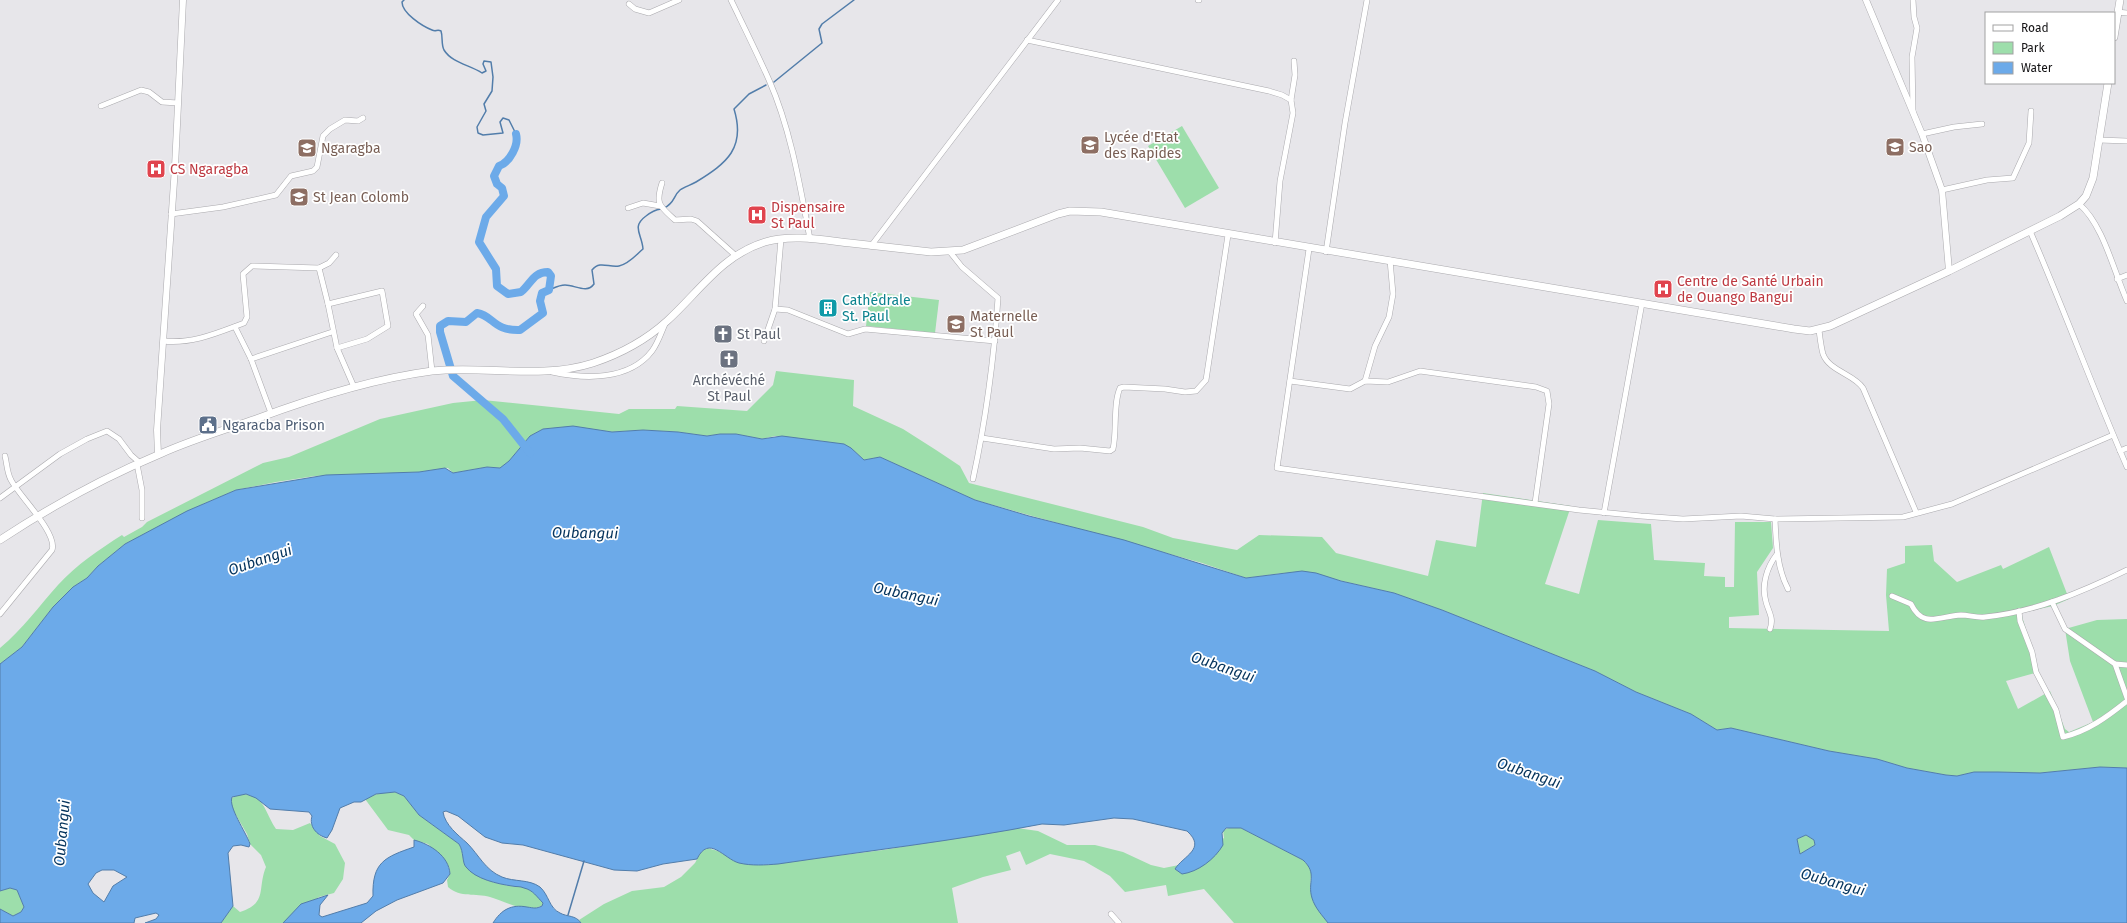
<svg xmlns="http://www.w3.org/2000/svg" width="2127" height="923" viewBox="0 0 2127 923" font-family="'Fira Sans',sans-serif">
<rect width="100%" height="100%" fill="#e7e6ea"/>
<g fill="#9ddeab">
<polygon points="1182,126 1219,188 1185,208 1148,146"/>
<polygon points="870,292 939,300 935,333 866,326"/>
<path d="M 776,371 L 854,380 L 853,406 L 903,429 L 936,450 L 960,466 L 969,483 L 1143,527 L 1173,538 L 1237,550 L 1259,535 L 1322,537 L 1336,553 L 1428,576 L 1436,540 L 1476,547 L 1483,493 L 1571,506 L 1545,584 L 1579,594 L 1598,520 L 1651,524 L 1654,560 L 1705,563 L 1704,576 L 1725,577 L 1725,587 L 1734,587 L 1735,522 L 1771,522 L 1773,548 L 1757,572 L 1759,615 L 1729,617 L 1729,628 L 1889,631 L 1886,595 L 1887,569 L 1905,563 L 1905,546 L 1932,545 L 1934,561 L 1957,582 L 2001,565 L 2003,569 L 2049,547 L 2069,599 L 2053,606 L 2021,613 L 2039,672 L 2006,681 L 2018,709 L 2050,691 L 2065,729 L 2069,732 L 2093,722 L 2070,661 L 2065,629 L 2097,620 L 2127,619 L 2127,768 L 2100,767 L 2040,773 L 1998,772 L 1974,772 L 1957,776 L 1946,775 L 1907,768 L 1877,759 L 1829,751 L 1731,728 L 1717,730 L 1691,714 L 1636,692 L 1595,671 L 1442,610 L 1394,593 L 1329,578 L 1284,573 L 1246,578 L 1202,563 L 975,500 L 880,457 L 864,460 L 854,451 L 822,441 L 775,436 L 762,439 L 736,434 L 720,434 L 707,436 L 678,432 L 643,430 L 612,432 L 573,427 L 543,429 L 530,436 L 509,461 L 501,468 L 487,467 L 453,473 L 448,468 L 419,472 L 315,476 L 276,482 L 236,490 L 203,504 L 125,544 L 98,566 L 87,578 L 73,587 L 53,607 L 22,647 L 0,664 L 0,648 C 23,629 39,606 58,585 C 76,565 100,549 122,535 L 124,537 L 142,527 L 147,522 L 263,463 L 289,457 L 380,419 L 453,403 L 483,400 L 619,414 L 629,409 L 675,409 L 677,406 L 747,411 L 773,385 Z"/>
<path d="M 385,792 L 395,792 L 404,796 L 419,815 L 459,844 C 464,852 462,865 468,869 C 479,879 497,884 511,886 C 515,887 520,886 524,887 C 531,889 542,898 543,905 C 528,915 505,901 490,897 C 475,893 461,898 448,887 L 447,880 L 450,874 L 449,867 L 428,844 L 414,840 L 409,835 L 388,830 L 365,799 L 370,796 Z"/>
<path d="M 240,794 C 265,793 265,814 276,829 L 293,830 L 310,823 L 320,836 L 335,844 L 345,863 L 343,879 L 334,893 L 319,897 L 283,923 L 221,923 L 233,906 L 240,912 C 268,903 257,889 266,867 L 261,855 L 250,844 L 247,834 L 230,805 L 232,798 Z"/>
<path d="M 1232,827 L 1241,828 L 1303,860 C 1316,872 1309,874 1311,889 C 1313,900 1321,914 1328,923 L 1234,923 L 1204,889 L 1168,896 L 1166,885 L 1125,892 L 1110,876 L 1084,861 L 1050,854 L 1026,865 L 1020,851 L 1006,856 L 1011,870 L 983,877 L 952,888 L 958,923 L 581,923 L 579,920 L 604,904 L 632,891 L 664,887 L 681,877 L 695,863 L 701,852 L 707,848 L 718,851 L 738,862 L 764,865 L 883,850 L 1017,828 L 1038,831 L 1067,845 L 1095,845 L 1123,852 L 1151,865 L 1164,868 L 1179,865 L 1177,866 L 1224,838 L 1223,830 Z"/>
<polygon points="1806,835 1814,840 1815,845 1800,854 1797,839"/>
<polygon points="10,888 17,890 24,907 21,912 13,916 0,909 0,891"/>
</g>
<g fill="#6caae9" stroke="#527daa" fill-rule="evenodd">
<path d="M 573,426 L 612,432 L 643,430 L 678,432 L 707,436 L 720,434 L 736,434 L 762,439 L 782,436 L 844,444 L 851,448 L 864,460 L 880,457 L 975,500 L 1029,516 L 1124,540 L 1246,578 L 1302,571 L 1316,573 L 1341,581 L 1394,593 L 1442,610 L 1595,671 L 1636,692 L 1691,714 L 1717,730 L 1731,728 L 1829,751 L 1877,759 L 1907,768 L 1946,775 L 1957,776 L 1974,772 L 1998,772 L 2040,773 L 2100,767 L 2127,768 L 2127,923 L 1328,923 C 1322,915 1315,908 1312,898 C 1307,882 1318,874 1303,860 L 1241,828 L 1226,828 L 1222,833 L 1223,845 C 1215,859 1198,872 1182,874 L 1175,869 C 1183,856 1207,849 1187,831 L 1133,819 L 1114,818 L 1064,825 L 1042,824 C 954,841 866,851 778,864 C 765,865 752,866 739,863 C 724,859 709,834 697,859 L 663,864 L 637,871 L 614,870 L 523,845 L 502,843 L 485,837 L 458,816 L 446,811 L 443,812 C 445,825 458,835 467,843 C 479,855 485,870 502,877 C 514,882 529,879 540,887 C 549,895 549,908 560,913 C 567,917 576,915 581,923 L 493,923 C 501,910 511,904 527,907 C 534,908 536,909 542,906 L 543,903 C 537,897 533,890 524,888 C 520,886 516,887 512,886 C 498,884 475,879 466,867 C 462,863 464,852 459,844 L 419,815 L 404,796 L 395,792 L 376,794 L 361,802 L 354,802 L 340,808 L 332,830 L 327,838 C 316,835 309,826 312,816 L 309,812 L 270,809 L 256,798 L 246,794 L 232,797 C 228,807 246,832 250,844 L 249,847 L 241,845 L 233,846 L 228,853 L 233,906 L 221,923 L 145,923 L 156,919 L 159,915 L 156,913 L 135,918 L 134,923 L 0,923 L 0,909 L 13,916 L 21,912 L 24,907 L 17,890 L 10,888 L 0,891 L 0,664 L 22,647 L 53,607 L 73,587 L 87,578 L 98,566 L 125,544 L 187,511 L 236,490 L 326,475 L 419,472 L 445,468 L 453,473 L 487,467 L 500,468 L 509,461 L 530,436 L 543,429 ZM 1806,835 L 1814,840 L 1815,845 L 1800,854 L 1797,839 ZM 102,870 L 114,870 L 127,877 L 113,886 L 104,902 L 93,893 L 88,884 L 96,873 Z"/>
<path d="M 414,840 C 430,844 449,856 450,874 L 443,883 L 397,900 L 376,911 L 361,923 L 283,923 L 301,904 L 328,895 L 320,905 L 319,915 L 322,917 L 367,903 L 373,896 C 372,862 385,857 414,847 Z"/>
</g>
<g fill="none" stroke-linecap="round" stroke-linejoin="round">
<g stroke="#527daa" stroke-width="1.5">
<path d="M 404,0 L 402,2 C 402,13 422,26 432,30 C 436,32 437,29 441,31 C 443,37 441,44 444,50 C 452,63 470,65 482,73 L 486,71 L 483,64 L 484,61 L 491,62 L 493,77 L 492,91 L 484,104 L 486,111 L 477,127 L 478,133 L 483,135 L 503,133 L 500,122 L 503,118 L 509,120 L 516,134"/>
<polyline points="774,82 822,43 819,29 822,24 854,0"/>
<path d="M 664,208 C 675,203 673,196 680,190 C 684,187 691,185 696,182 C 727,163 746,148 734,109 L 749,94 L 766,85"/>
<path d="M 549,290 C 554,288 559,285 565,285 C 575,285 587,294 594,284 L 592,270 C 600,260 609,268 619,266 C 629,264 636,255 643,249 C 642,234 631,227 646,216 C 651,212 654,210 661,209"/>
<polyline points="568,915 584,861"/>
</g>
<path stroke="#6caae9" stroke-width="8" d="M 516,134 C 519,145 510,162 499,166 L 494,176 L 497,184 L 502,188 L 504,196 L 486,217 L 479,242 L 496,269 L 497,286 L 508,294 L 521,292 C 531,284 533,272 548,272 L 551,276 L 549,290 L 542,293 L 540,301 L 543,313 L 520,330 C 493,331 494,316 477,313 L 466,322 L 448,321 L 440,326 L 440,332 L 453,376 L 503,419 L 530,453"/>
<g stroke="#aaa9ad" stroke-width="6">
<g id="minor">
<path d="M 731,0 C 744,27 757,53 769,80 C 791,130 800,186 810,239"/>
<polyline points="1198,0 1199,0"/>
<polyline points="629,4 635,9 649,13 679,0"/>
<polyline points="2117,12 2127,13"/>
<polyline points="1027,40 1269,91 1282,95 1291,100"/>
<polyline points="101,106 141,90 149,92 162,102 178,103"/>
<polyline points="1913,112 1912,57 1917,28 1914,17 1913,0"/>
<polyline points="1922,134 1954,127 1982,124"/>
<polyline points="2099,140 2127,141"/>
<path d="M 662,183 C 655,205 660,206 675,220 L 691,219 L 697,221 L 735,255"/>
<polyline points="1942,190 1987,180 2013,178 2029,143 2031,111"/>
<path d="M 2079,204 C 2103,224 2114,272 2127,301"/>
<polyline points="628,208 643,203 660,206"/>
<polyline points="171,214 223,207 276,195 291,176 313,171 317,167 323,136 330,129 345,120 358,121 363,118"/>
<path d="M 2030,231 C 2064,309 2093,389 2127,467"/>
<polyline points="1275,243 1280,181 1293,113 1291,100 1295,75 1294,61"/>
<polyline points="871,246 1058,0"/>
<polyline points="1309,249 1277,468 1579,510 1641,516 1683,519 1741,516 1775,519 1903,517 1952,504 2113,435"/>
<path d="M 950,252 L 962,267 L 998,298 C 994,358 986,419 973,479"/>
<polyline points="1326,252 1345,123 1367,0"/>
<polyline points="319,268 328,304 337,348 354,387"/>
<polyline points="2117,279 2127,275"/>
<polyline points="328,304 382,291 388,326 367,339 337,348"/>
<polyline points="423,306 416,314 428,335 432,371"/>
<polyline points="775,309 788,310 848,334 865,329 995,341"/>
<polyline points="235,327 251,359 271,413"/>
<path d="M 1819,330 C 1820,338 1821,347 1823,354 C 1829,371 1854,374 1863,388 L 1916,512"/>
<path d="M 163,341 C 193,344 217,333 244,323 L 247,317 L 243,274 L 252,266 L 319,268 L 329,263 L 336,255"/>
<polyline points="764,341 775,309 781,239"/>
<polyline points="251,359 332,332"/>
<path d="M 552,372 C 584,379 629,381 652,351 C 658,343 661,333 665,324"/>
<polyline points="1290,381 1350,389 1365,381 1388,382 1420,371 1536,387 1547,391 1549,404 1535,503"/>
<polyline points="1365,381 1375,346 1389,317 1393,294 1390,260"/>
<path d="M 982,438 L 1054,449 L 1080,448 L 1110,451 L 1113,449 C 1117,432 1113,403 1120,388 L 1124,387 L 1165,389 L 1185,392 L 1196,391 L 1206,380 L 1228,235"/>
<polyline points="2120,451 2127,448"/>
<polyline points="137,464 142,490 142,518"/>
<polyline points="0,498 60,454 87,439 107,431 119,439 131,455 140,463"/>
<polyline points="1604,513 1642,303"/>
<path d="M 1775,519 C 1776,543 1777,568 1788,589"/>
<path d="M 1892,596 L 1911,604 C 1923,629 1939,616 1961,615 C 1969,615 1977,618 1985,617 C 2035,612 2082,592 2127,570"/>
<polyline points="2052,602 2065,629 2115,664 2127,698"/>
<path d="M 2019,611 L 2020,621 L 2032,652 L 2036,672 L 2056,710 L 2063,737 C 2088,731 2107,717 2127,701"/>
<path d="M 0,614 L 52,550 C 58,533 19,496 11,480 C 7,473 7,464 5,456"/>
<path d="M 1770,629 C 1774,618 1769,613 1766,602 C 1761,585 1767,567 1777,554"/>
<polyline points="2115,664 2127,665"/>
<polyline points="1111,914 1119,923"/>
</g>
</g>
<g stroke="#aaa9ad" stroke-width="7">
<g id="tertiary">
<polyline points="1866,0 1922,134 1942,190 1949,271"/>
<polyline points="158,454 157,430 175,167 183,0"/>
</g>
</g>
<g stroke="#aaa9ad" stroke-width="8">
<g id="secondary">
<polyline points="2114,37 2120,0"/>
<path d="M 0,540 C 50,507 105,477 160,454 C 191,440 224,430 256,419 C 312,398 371,379 432,371 C 485,365 540,380 593,363 C 620,354 646,340 667,321 C 699,292 722,255 765,242 C 792,234 823,240 850,243 C 877,246 904,249 931,252 L 963,250 L 1058,214 L 1070,211 L 1101,212 L 1794,329 L 1810,331 L 1830,326 L 1949,271 L 2060,216 L 2079,204 L 2086,196 L 2093,178 L 2108,83"/>
</g>
</g>
<use href="#minor" stroke="#fff" stroke-width="5"/>
<use href="#tertiary" stroke="#fff" stroke-width="6"/>
<use href="#secondary" stroke="#fff" stroke-width="7"/>
</g>
<defs>
<g id="school-square" transform="scale(1)"><rect x="-9" y="-9" width="18" height="18" rx="4" fill="#8d6e63" stroke="#fff"/><path d="M0-5L7-2L0 1L-7-2ZM-4 1L0 2.5L4 1V4Q0 6-4 4Z" fill="#fff"/></g>
<g id="hospital-square" transform="scale(1)"><rect x="-9" y="-9" width="18" height="18" rx="4" fill="#e0444e" stroke="#fff"/><path d="M-5-5h3v3.5h4V-5h3V5h-3V1.5h-4V5h-3Z" fill="#fff"/></g>
<g id="building-square" transform="scale(1)"><rect x="-9" y="-9" width="18" height="18" rx="4" fill="#0f9aa8" stroke="#fff"/><path d="M-4-6H4V6H1V3H-1V6H-4ZM-2.5-4.3h1.7v1.8h-1.7ZM.8-4.3h1.7v1.8H.8ZM-2.5-1h1.7V.8h-1.7ZM.8-1h1.7V.8H.8Z" fill="#fff"/></g>
<g id="church-square" transform="scale(1)"><rect x="-9" y="-9" width="18" height="18" rx="4" fill="#6b7280" stroke="#fff"/><path d="M-1.2-6h2.4v3.5h3.3v2.4h-3.3V6h-2.4V-.1h-3.3v-2.4h3.3Z" fill="#fff"/></g>
<g id="civic-square" transform="scale(1)"><rect x="-9" y="-9" width="18" height="18" rx="4" fill="#5c6f8a" stroke="#fff"/><path d="M-.6-6.5H3V-4.5H.6V-3L4-1V1h2V6H-6V1h2V-1L-.6-3ZM-1.2 2.5V6h2.4V2.5Z" fill="#fff"/></g>
</defs>
<g fill-rule="evenodd">
<use href="#school-square" x="1090" y="145"/>
<use href="#school-square" x="1895" y="147"/>
<use href="#school-square" x="307" y="148"/>
<use href="#hospital-square" x="156" y="169"/>
<use href="#school-square" x="299" y="197"/>
<use href="#hospital-square" x="757" y="215"/>
<use href="#hospital-square" x="1663" y="289"/>
<use href="#building-square" x="828" y="308"/>
<use href="#school-square" x="956" y="324"/>
<use href="#church-square" x="723" y="334"/>
<use href="#church-square" x="729" y="359"/>
<use href="#civic-square" x="208" y="425"/>
</g>
<g text-anchor="middle" dominant-baseline="central" stroke-width="3.5" stroke-linejoin="round" paint-order="stroke">
<g font-size="14" fill="#785e54" stroke="#fff" text-anchor="start">
<text x="1104" y="137">Lycée d'Etat<tspan x="1104" dy="16">des Rapides</tspan></text>
<text x="1909" y="147">Sao</text>
<text x="321" y="148">Ngaragba</text>
<text x="313" y="197">St Jean Colomb</text>
<text x="970" y="316">Maternelle<tspan x="970" dy="16">St Paul</tspan></text>
</g>
<g font-size="14" fill="#be3a42" stroke="#fff" text-anchor="start">
<text x="170" y="169">CS Ngaragba</text>
<text x="771" y="207">Dispensaire<tspan x="771" dy="16">St Paul</tspan></text>
<text x="1677" y="281">Centre de Santé Urbain<tspan x="1677" dy="16">de Ouango Bangui</tspan></text>
</g>
<g font-size="14" fill="#0d838f" stroke="#fff" text-anchor="start">
<text x="842" y="300">Cathédrale<tspan x="842" dy="16">St. Paul</tspan></text>
</g>
<g font-size="14" fill="#5b616d" stroke="#fff" text-anchor="start">
<text x="737" y="334">St Paul</text>
<text x="729" y="380" text-anchor="middle">Archévéché<tspan x="729" dy="16">St Paul</tspan></text>
</g>
<g font-size="14" fill="#4e5e75" stroke="#fff" text-anchor="start">
<text x="222" y="425">Ngaracba Prison</text>
</g>
<g font-size="15" font-style="italic" fill="#04335c" stroke="#fff">
<text transform="translate(585 533) rotate(1)">Oubangui</text>
<text transform="translate(260 560) rotate(-19)">Oubangui</text>
<text transform="translate(906 594) rotate(12)">Oubangui</text>
<text transform="translate(1223 667) rotate(19)">Oubangui</text>
<text transform="translate(1529 773) rotate(19)">Oubangui</text>
<text transform="translate(62 833) rotate(-85)">Oubangui</text>
<text transform="translate(1833 882) rotate(16)">Oubangui</text>
</g>
</g>
<rect x="1985" y="12" width="130" height="72" fill="#ffffff" stroke="#a1a1a2"/>
<rect x="1993" y="25" width="20" height="6" fill="#ffffff" stroke="#a1a1a2"/>
<text x="2021" y="32" font-size="12" fill="#151416">Road</text>
<rect x="1993" y="42" width="20" height="12" fill="#9ddeab" stroke="#a1a1a2"/>
<text x="2021" y="52" font-size="12" fill="#151416">Park</text>
<rect x="1993" y="62" width="20" height="12" fill="#6caae9" stroke="#a1a1a2"/>
<text x="2021" y="72" font-size="12" fill="#151416">Water</text>
</svg>
